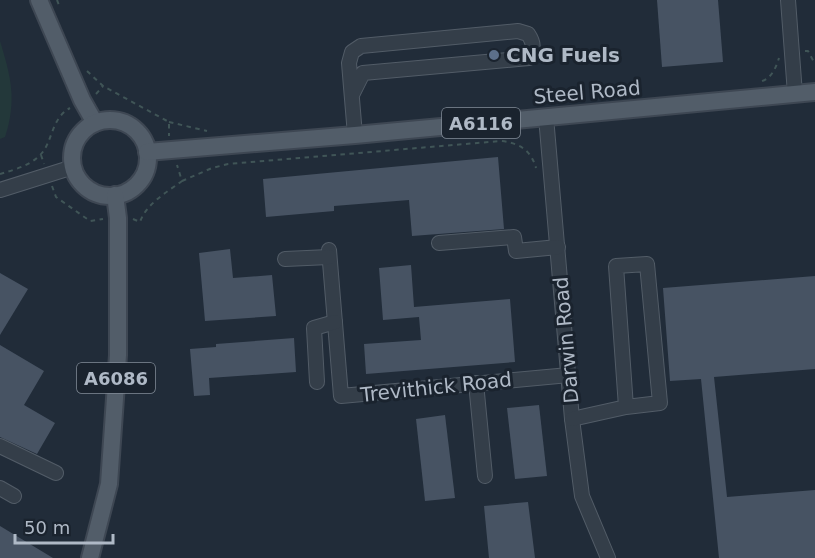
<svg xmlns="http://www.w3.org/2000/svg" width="815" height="558" viewBox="0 0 815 558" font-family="'DejaVu Sans',sans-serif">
<rect width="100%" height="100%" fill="#212c39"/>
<path fill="#23383a" d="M 0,41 C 11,77 17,100 5,137 L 0,139 Z"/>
<g fill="#475363">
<polygon points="657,0 718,0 723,62 662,67"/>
<polygon points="498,157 504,229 412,236 409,200 334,206 334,211 266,217 263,179"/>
<polygon points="230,249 233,278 272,275 276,316 205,321 199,253"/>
<polygon points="411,265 414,307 510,299 515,362 366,374 364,344 421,340 419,317 383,320 379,268"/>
<polygon points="0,273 28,289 0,335"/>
<polygon points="815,276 815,369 714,377 727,497 815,490 815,558 719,558 701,379 670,381 663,288"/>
<polygon points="294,338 296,372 209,378 210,395 194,396 190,349 216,347 216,344"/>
<polygon points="0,345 44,371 24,405 55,423 37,454 0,437"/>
<polygon points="539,405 547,476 515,479 507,408"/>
<polygon points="445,415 455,498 425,501 416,419"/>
<polygon points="528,502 535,558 489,558 484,506"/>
<polygon points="0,526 53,558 0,558"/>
</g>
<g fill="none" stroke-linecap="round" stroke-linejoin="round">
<g stroke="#525c67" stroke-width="16">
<g id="minor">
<polyline points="788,0 795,94"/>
<path d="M 352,95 L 363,73 L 529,58 C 534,48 534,43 528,34 L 518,31 L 361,46 L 352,52 L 349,63 L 355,135"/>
<polyline points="546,117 572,419 582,496 608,558"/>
<polyline points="0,190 73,167"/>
<polyline points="439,243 514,237 516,251 558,247"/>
<polyline points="329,250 341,396 569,375"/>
<polyline points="285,259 329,257"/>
<polyline points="317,382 314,328 335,322"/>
<polyline points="476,383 485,476"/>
<polyline points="572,419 626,407 616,266 647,264 660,403 626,407"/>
<polyline points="0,446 56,473"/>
<polyline points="0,488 14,496"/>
</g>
</g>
<g stroke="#3e4753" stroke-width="20">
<g id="major">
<polyline points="39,0 82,100 95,123"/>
<circle cx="110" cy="158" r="38"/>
<polyline points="147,152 355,135 815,92"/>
<polyline points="90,558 109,484 118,355 118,218 115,195"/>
</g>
</g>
<g stroke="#405557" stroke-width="2" stroke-dasharray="4.5 4.5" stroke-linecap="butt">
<polyline points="57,0 60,8"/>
<polyline points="805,51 808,51 815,64"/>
<polyline points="87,71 103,86 169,122 169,136"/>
<path d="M 762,81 C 772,78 776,67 779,58"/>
<polyline points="96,94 103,86"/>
<polyline points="169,122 207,131"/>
<polyline points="41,155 44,164"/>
<path d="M 0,174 C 13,170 29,166 39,156 C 53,144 50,119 70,108"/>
<path d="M 182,181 L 212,168 L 228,164 L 501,141 C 519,143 531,150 536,168"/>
<polyline points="52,186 56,197 90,221 103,219"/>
<path d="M 133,219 L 140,222 C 146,204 167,192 182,181 L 177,165"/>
</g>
<use href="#minor" stroke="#343e49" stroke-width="14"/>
<use href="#major" stroke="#525d69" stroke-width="16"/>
</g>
<circle fill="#5c6f8a" stroke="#1a232e" stroke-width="2" cx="494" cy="55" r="6"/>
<g text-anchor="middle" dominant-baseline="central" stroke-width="6" stroke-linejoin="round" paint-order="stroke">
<g fill="#1a232e" stroke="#828c98" stroke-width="1.5">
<rect x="442" y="108" width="78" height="30" rx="4.5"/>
<rect x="77" y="363" width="78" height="30" rx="4.5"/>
</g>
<g font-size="18" font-weight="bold" fill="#afb9c6">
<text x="481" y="123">A6116</text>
<text x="116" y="378">A6086</text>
</g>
<g font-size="20" font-weight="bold" fill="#afb9c6" stroke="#1a232e" text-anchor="start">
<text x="506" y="55">CNG Fuels</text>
</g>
<g font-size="20" fill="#afb9c6" stroke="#1a232e">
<text transform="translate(587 92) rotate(-5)">Steel Road</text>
<text transform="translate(566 340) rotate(-95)">Darwin Road</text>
<text transform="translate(436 387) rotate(-6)">Trevithick Road</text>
</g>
</g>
<path d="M15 534v9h98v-9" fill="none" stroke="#afb9c6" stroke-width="3"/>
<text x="24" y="534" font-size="18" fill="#afb9c6" stroke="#1a232e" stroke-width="4.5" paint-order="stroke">50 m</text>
</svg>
